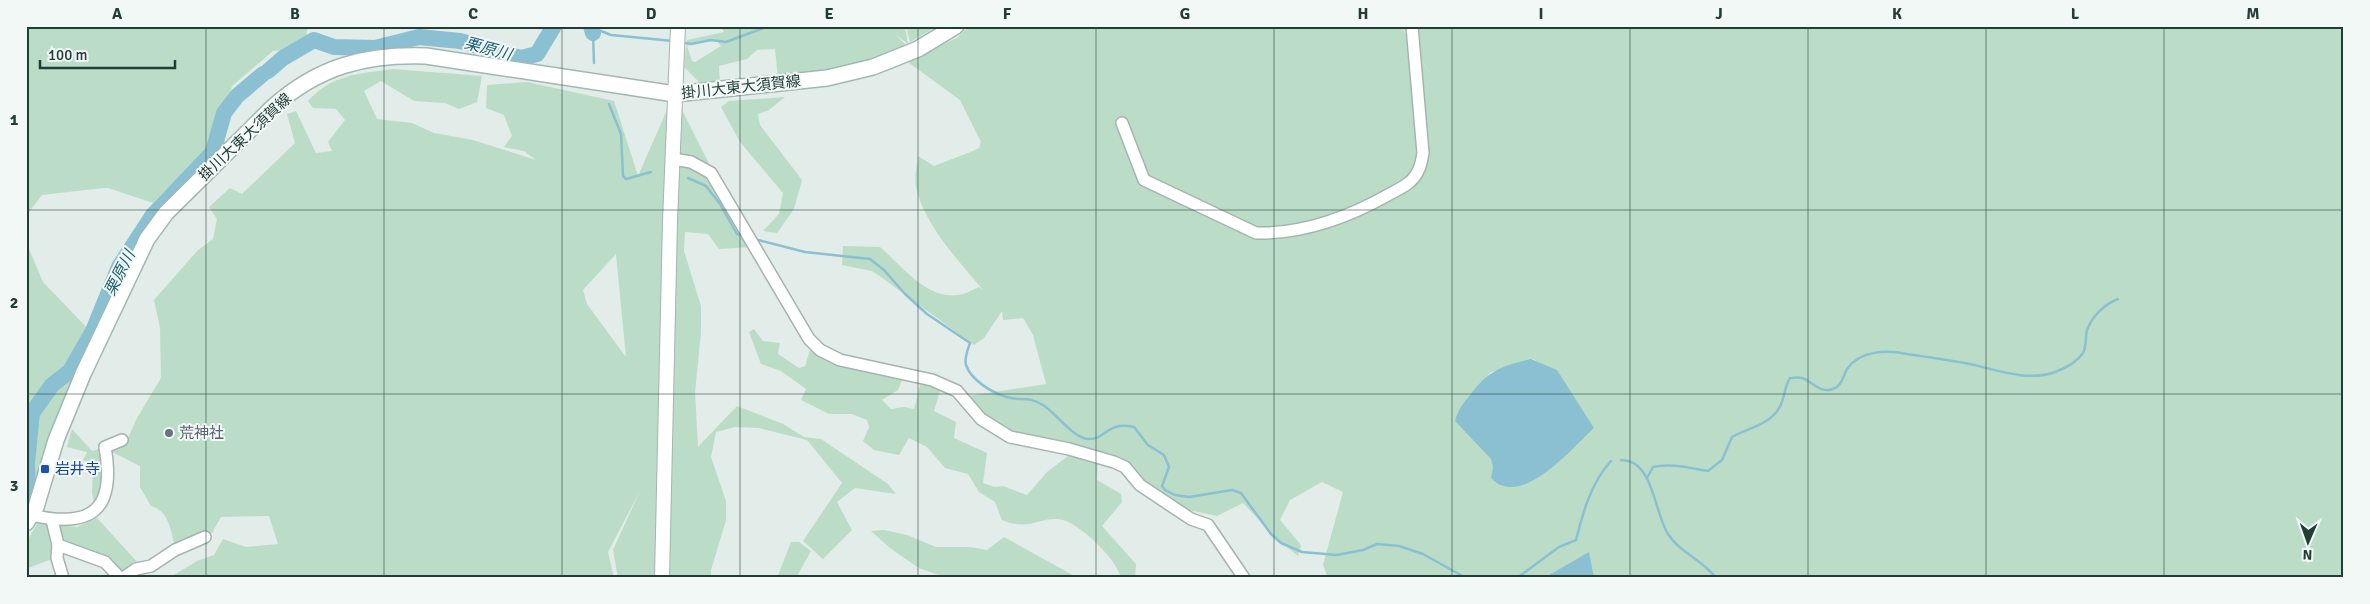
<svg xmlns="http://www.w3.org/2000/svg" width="2370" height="604" viewBox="0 0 2370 604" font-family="Signika,'Noto Sans JP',sans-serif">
<rect width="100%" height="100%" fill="#e2ece8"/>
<g fill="#bbddc7" fill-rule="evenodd">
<polygon points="26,26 308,26 304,48 273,51 232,86 213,147 198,157 153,203 108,188 103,188 42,195 26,216"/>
<path d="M 720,26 L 905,26 L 908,44 L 895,34 L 907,46 L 872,61 L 845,68 L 778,78 L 775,49 L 757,50 L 747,59 L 719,66 L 720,85 L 701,84 L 684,67 L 687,40 L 724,32 ZM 715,39 L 721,46 L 695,62 L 692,61 L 687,46 Z"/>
<polygon points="906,26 938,26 910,42"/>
<path d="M 969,26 L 1401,26 L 1433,79 L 1402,26 L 1589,26 L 1591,30 L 1590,26 L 2344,26 L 2344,578 L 1328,578 L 1323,565 L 1343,492 L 1322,482 L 1290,500 L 1280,520 L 1301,545 L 1298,556 L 1277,539 L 1243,503 L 1217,516 L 1179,508 L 1150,492 L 1133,471 L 1031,440 L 978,415 L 969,396 L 1046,384 L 1033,335 L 1023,318 L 1003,320 L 1002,311 L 984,338 L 974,345 L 881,277 L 872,271 L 842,265 L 843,246 L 880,247 C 901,265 926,299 957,295 C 964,295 972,290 979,287 L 983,290 C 959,261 924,225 916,187 C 914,177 917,165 918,156 L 934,166 L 973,151 L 979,148 L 981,142 L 960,100 L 905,60 L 957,38 ZM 1534,359 L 1594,428 L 1493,467 L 1488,375 L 1491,372 Z"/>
<path d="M 393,69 L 482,76 L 477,102 L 459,109 L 445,103 L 414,101 L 381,81 L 364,91 L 377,119 L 412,123 L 434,133 L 473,140 L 536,160 L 524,151 L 504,147 L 512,136 L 504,115 L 486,108 L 487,85 L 527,82 L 614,101 L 638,176 L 667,110 L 681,108 L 751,247 L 719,249 L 708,234 L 685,232 L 684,251 L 701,306 L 701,333 L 695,392 L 698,447 L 737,406 L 783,424 L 804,437 L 821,439 L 888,484 L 896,494 L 855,488 L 837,502 L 852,530 L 823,559 L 803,541 L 842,483 L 807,440 L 759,428 L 735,427 L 716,432 L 711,457 L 726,501 L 726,520 L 711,570 L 711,578 L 618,578 L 613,550 L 640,491 L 608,552 L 614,578 L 169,578 L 197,561 L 214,555 L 223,539 L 246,547 L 278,544 L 269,516 L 221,517 L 212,533 L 175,547 C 171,531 169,511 151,506 L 140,487 L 140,466 L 108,450 L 128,438 L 137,418 L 161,378 L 160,328 L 154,300 L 198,250 L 213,239 L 217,219 L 209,207 L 230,188 L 242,194 L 295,143 L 287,114 L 296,111 L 316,153 L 332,151 L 328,142 L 345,120 L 336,109 L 313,108 L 308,101 C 333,74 358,74 393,69 ZM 616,254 L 626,357 L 587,304 L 583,290 Z"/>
<polygon points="785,97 769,110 758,114 760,125 802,180 794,209 777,233 763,231 779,214 783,193 740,142 721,107 729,101"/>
<path d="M 26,242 L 43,282 L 88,329 L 69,364 L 38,400 L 38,408 L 79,368 L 32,502 L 26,512 C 26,480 19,430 37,403 L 26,414 Z"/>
<path d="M 754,329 L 763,341 L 780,343 L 778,354 L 799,368 L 805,366 L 811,347 L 903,378 L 898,390 L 882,400 L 891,409 L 904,407 L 914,409 L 921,381 L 941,388 L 934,411 L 956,422 L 954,438 L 987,453 L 983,483 L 995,487 L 1003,486 L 1027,495 L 1047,472 L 1072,453 L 1098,459 L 1097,480 L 1121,494 L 1122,502 L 1102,526 L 1136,564 L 1135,578 L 1121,578 C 1118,560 1077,520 1058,519 C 1036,518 1029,531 1002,520 L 995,502 L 979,492 L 968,474 L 945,468 L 927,447 L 909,438 L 899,455 L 874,450 L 863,441 L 869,427 L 867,420 L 852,414 L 829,414 L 801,400 L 806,389 L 781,371 L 761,364 L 749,332 Z"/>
<polygon points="72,429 92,451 105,447 109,467 95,507 92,493 93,465 83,460 87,452 67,447"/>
<polygon points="97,518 139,564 120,577 61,543 56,525 77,527"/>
<polygon points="39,520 50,525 57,557 26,569 26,543"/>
<polygon points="884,530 907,535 936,547 969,547 987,550 1004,537 1078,578 947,578 919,568 890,548 871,531"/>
<polygon points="791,542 799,542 811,551 796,578 777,578"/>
</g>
<g fill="#8ac0d1">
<path d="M 1531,359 L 1557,370 L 1594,428 C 1572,448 1521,510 1491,478 L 1493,467 L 1491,459 L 1455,421 C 1458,410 1463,403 1471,394 C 1489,370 1502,366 1531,359 Z"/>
<polygon points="1589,552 1594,578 1544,578"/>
</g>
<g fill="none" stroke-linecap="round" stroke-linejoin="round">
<g stroke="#8ac0d1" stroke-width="2.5">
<polyline points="681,42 691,44 711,40 726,42 769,26"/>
<polyline points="594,63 593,33 601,31 611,35 673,41"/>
<polyline points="609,104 621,134 623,176 626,179 651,172"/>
<polyline points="688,178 706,186 720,204 737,234 744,236"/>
<path d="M 754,239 L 805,252 L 870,259 L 884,270 L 905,294 L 927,314 L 970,343 C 968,349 964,358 966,365 C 971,380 992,393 1007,397 C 1022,402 1026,395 1043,405 C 1056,413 1073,438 1088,439 C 1106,440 1106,421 1134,427 L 1148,445 L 1164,455 L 1169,467 L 1162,486 L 1165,490 L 1175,495 L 1189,497 L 1232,490 L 1241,493 L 1271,534 L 1281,543 L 1302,552 L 1337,555 L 1363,550 L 1377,544 L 1399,546 L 1423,554 L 1466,578"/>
<path d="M 1621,460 C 1654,460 1654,513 1668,534 C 1679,552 1703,560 1716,578"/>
<path d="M 1647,478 L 1653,467 C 1672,463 1689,468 1708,471 L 1722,460 L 1732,437 C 1747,428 1770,425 1779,408 C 1785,399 1784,387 1790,378 C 1794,378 1798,377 1802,378 C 1812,381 1820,394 1833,389 C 1842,386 1843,376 1847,369 C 1860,350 1887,350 1907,354 C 1928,357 1949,360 1970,364 C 1997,370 2028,382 2055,372 C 2066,368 2077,362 2083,353 C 2087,346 2085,337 2087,330 C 2092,316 2105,304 2118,299"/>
<path d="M 1517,578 L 1559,547 L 1576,540 C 1583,512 1591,483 1611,461"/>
</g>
<g stroke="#8ac0d1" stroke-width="16">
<polyline points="591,26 593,33"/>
<polyline points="268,71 283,58 314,40 334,47 375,48 419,37 460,41 521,58 537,54 554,26"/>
<polyline points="26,495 28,491 27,463 32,413 52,385 70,371 93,331 119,267 153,215 213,152 224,113 237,96 263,74"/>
</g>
<g stroke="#a5b4b0" stroke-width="14">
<g id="minor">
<path d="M 1122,123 L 1144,180 L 1256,233 C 1304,234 1347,218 1388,195 C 1399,189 1413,183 1418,171 C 1421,166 1422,159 1423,153 L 1412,26"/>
<polyline points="673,159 691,162 711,173 809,339 820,350 840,360 932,380 957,391 981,419 1010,437 1069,449 1114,462 1125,467 1140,485 1191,519 1208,525 1244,578"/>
<path d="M 31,515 C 92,529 116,510 105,447 L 122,440"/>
<polyline points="52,520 58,545 105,562 120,578"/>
<polyline points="58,545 57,558 63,578"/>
<polyline points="123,578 136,569 151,566 175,550 205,537"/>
</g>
</g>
<g stroke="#a5b4b0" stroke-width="16">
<polyline id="tertiary" points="662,578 670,221 678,26"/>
</g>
<g stroke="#a0b8b1" stroke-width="18">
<path id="secondary" d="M 26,523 L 36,507 L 56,440 L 83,374 L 147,239 L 166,213 L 273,107 C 319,66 366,54 426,56 L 675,94 L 827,78 L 873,67 L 918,49 L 956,26"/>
</g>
<use href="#minor" stroke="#fff" stroke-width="11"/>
<use href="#tertiary" stroke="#fff" stroke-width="14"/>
<use href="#secondary" stroke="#fff" stroke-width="15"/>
</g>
<path fill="none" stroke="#223d38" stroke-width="1" stroke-opacity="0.55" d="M 206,26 L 206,578M 384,26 L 384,578M 562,26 L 562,578M 740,26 L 740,578M 918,26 L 918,578M 1096,26 L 1096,578M 1274,26 L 1274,578M 1452,26 L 1452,578M 1630,26 L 1630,578M 1808,26 L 1808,578M 1986,26 L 1986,578M 2164,26 L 2164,578M 26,210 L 2344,210M 26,394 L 2344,394"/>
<circle fill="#6b7280" stroke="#f2f8f6" stroke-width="2" cx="169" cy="433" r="5"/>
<rect fill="#1a4fb4" stroke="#f2f8f6" stroke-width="2" x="40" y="464" width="10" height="10" rx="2.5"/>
<g text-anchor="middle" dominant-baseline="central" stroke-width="4" stroke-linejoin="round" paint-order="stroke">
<g font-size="15" fill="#223d38" stroke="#f2f8f6">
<text transform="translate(741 87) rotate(-6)">掛川大東大須賀線</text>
<text transform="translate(245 137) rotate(-43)">掛川大東大須賀線</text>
</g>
<g font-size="15" fill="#5b616d" stroke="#f2f8f6" text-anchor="start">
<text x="179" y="433">荒神社</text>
</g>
<g font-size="15" fill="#164399" stroke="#f2f8f6" text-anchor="start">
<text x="55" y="469">岩井寺</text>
</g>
<g font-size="16" font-style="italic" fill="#1c6178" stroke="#f2f8f6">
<text transform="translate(488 49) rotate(15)">栗原川</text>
<text transform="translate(120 273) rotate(-63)">栗原川</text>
</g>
</g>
<rect width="2370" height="604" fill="none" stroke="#f2f8f6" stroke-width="55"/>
<g transform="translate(2308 542) rotate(182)" stroke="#f2f8f6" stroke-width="4" paint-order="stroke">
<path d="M0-4L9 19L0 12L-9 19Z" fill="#223d38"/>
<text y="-8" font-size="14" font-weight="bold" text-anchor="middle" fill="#223d38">N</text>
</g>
<path d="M40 60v8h135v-8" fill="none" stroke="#223d38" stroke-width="2.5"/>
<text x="48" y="60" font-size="15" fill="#223d38" stroke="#f2f8f6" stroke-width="4" paint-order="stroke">100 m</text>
<rect x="28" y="28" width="2314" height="548" fill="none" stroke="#223d38" stroke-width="2"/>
<g font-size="16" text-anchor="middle" font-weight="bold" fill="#223d38">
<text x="117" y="19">A</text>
<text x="295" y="19">B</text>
<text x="473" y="19">C</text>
<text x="651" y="19">D</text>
<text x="829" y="19">E</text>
<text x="1007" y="19">F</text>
<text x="1185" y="19">G</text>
<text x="1363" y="19">H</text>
<text x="1541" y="19">I</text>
<text x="1719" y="19">J</text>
<text x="1897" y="19">K</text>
<text x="2075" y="19">L</text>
<text x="2253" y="19">M</text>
<text x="14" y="125">1</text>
<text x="14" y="308">2</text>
<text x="14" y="491">3</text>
</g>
</svg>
